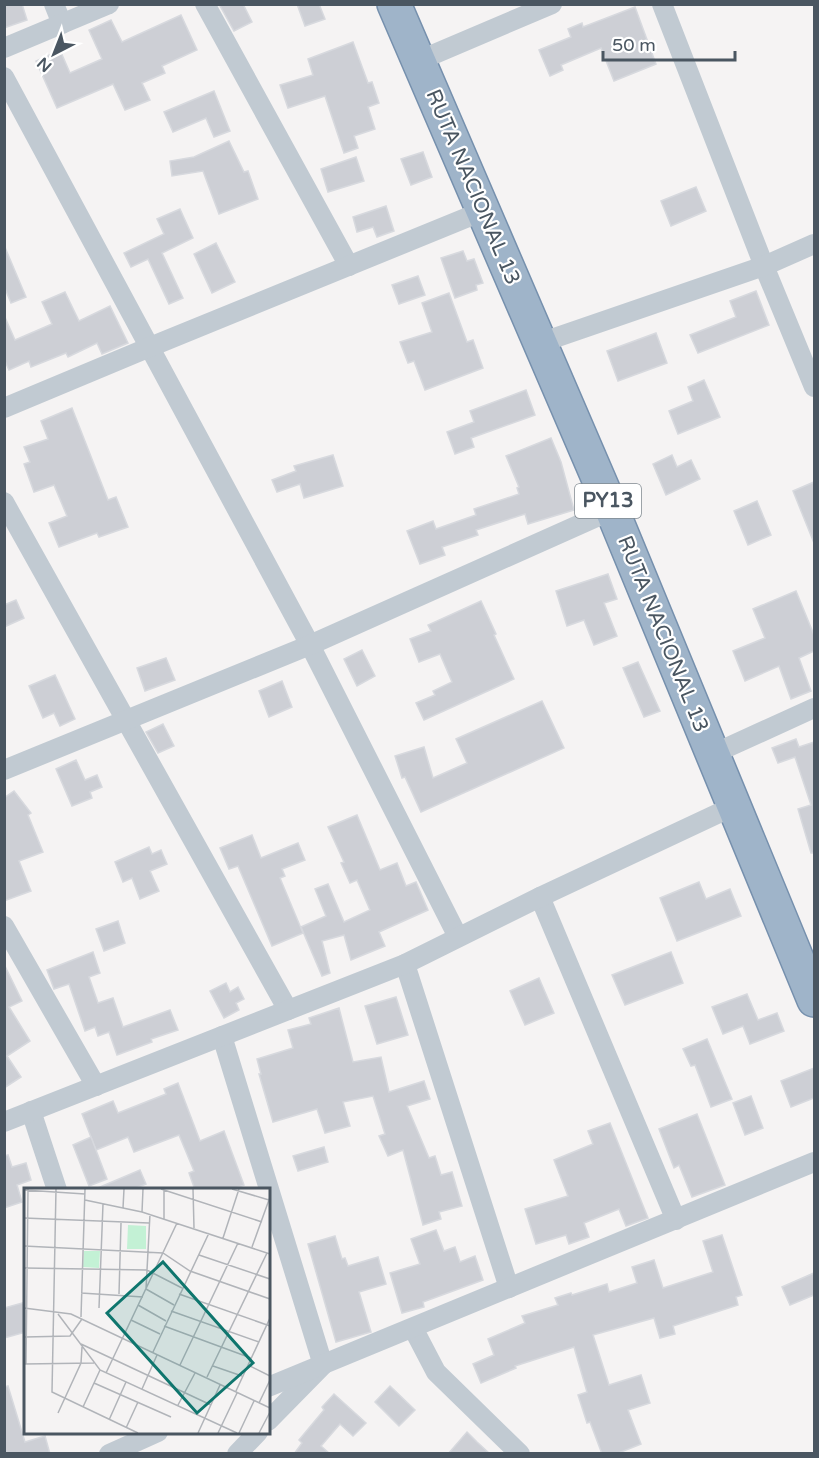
<svg xmlns="http://www.w3.org/2000/svg" width="819" height="1458" viewBox="0 0 819 1458" font-family="'Varela Round',sans-serif">
<rect width="100%" height="100%" fill="#f5f3f3"/>
<g fill="#cdcfd5" stroke="#d7d9de" stroke-width="1.5">
<polygon points="4,4 22,4 27,20 4,28"/>
<polygon points="219,4 243,4 252,22 234,31"/>
<polygon points="297,4 319,4 325,19 305,26"/>
<polygon points="635,7 656,64 614,81 601,48 561,65 563,70 550,76 539,50 571,37 568,29 582,23 583,27"/>
<polygon points="181,15 197,50 162,66 165,73 142,83 150,100 125,110 113,84 57,108 36,61 60,50 70,73 102,59 89,30 111,20 122,42"/>
<polygon points="353,42 368,83 372,82 379,103 368,107 375,129 354,136 358,148 344,153 325,96 288,108 280,85 313,75 308,59"/>
<polygon points="214,91 230,131 214,137 206,118 173,132 164,112"/>
<polygon points="229,141 244,172 248,171 258,199 219,214 203,171 172,176 170,161 194,157"/>
<polygon points="423,152 432,177 411,185 401,159"/>
<polygon points="356,157 364,181 328,192 321,169"/>
<polygon points="696,187 706,211 671,226 661,201"/>
<polygon points="386,206 394,231 377,237 373,227 357,232 353,217"/>
<polygon points="180,209 193,238 162,253 183,298 169,304 148,259 131,267 124,253 164,234 157,219"/>
<polygon points="216,243 235,282 212,293 194,254"/>
<polygon points="4,245 26,297 11,303 4,286"/>
<polygon points="463,251 467,261 474,259 483,283 476,285 477,290 455,298 441,258"/>
<polygon points="418,276 425,295 399,304 392,285"/>
<polygon points="756,291 769,325 698,353 690,335 736,317 730,301"/>
<polygon points="65,292 79,321 110,306 128,343 102,354 97,343 68,357 66,353 31,367 29,361 9,370 4,359 4,315 15,340 52,324 42,302"/>
<polygon points="449,293 467,342 473,340 483,368 425,390 414,361 408,363 400,342 432,332 422,303"/>
<polygon points="656,333 667,363 618,381 607,351"/>
<polygon points="704,380 720,417 678,434 669,411 693,401 688,387"/>
<polygon points="526,390 535,415 471,438 474,447 455,454 447,432 474,422 470,411"/>
<polygon points="72,408 108,500 116,497 128,527 99,537 97,533 59,547 49,523 67,516 54,485 34,492 24,464 30,462 24,447 48,439 41,421"/>
<polygon points="551,438 561,462 574,510 528,524 525,514 476,530 478,535 442,547 445,555 420,564 407,531 433,521 436,529 476,515 474,509 519,494 517,488 519,487 506,456"/>
<polygon points="333,455 343,486 304,498 300,484 277,492 272,480 296,471 294,466"/>
<polygon points="672,455 677,467 691,460 700,479 666,495 653,464"/>
<polygon points="814,482 814,543 793,491"/>
<polygon points="757,501 771,535 748,545 734,511"/>
<polygon points="608,574 617,599 604,603 617,636 594,645 584,620 567,626 556,591"/>
<polygon points="796,591 814,635 814,651 799,658 811,691 791,699 779,666 745,681 733,651 765,638 753,609"/>
<polygon points="16,600 24,618 4,627 4,605"/>
<polygon points="481,601 496,634 494,635 514,679 424,720 416,703 435,695 433,691 452,682 440,654 419,662 410,639 431,631 428,625"/>
<polygon points="362,650 375,676 357,686 344,659"/>
<polygon points="166,658 175,680 145,691 137,668"/>
<polygon points="638,662 660,711 644,717 623,668"/>
<polygon points="55,675 75,719 60,726 54,713 43,718 29,686"/>
<polygon points="282,681 292,707 269,717 259,691"/>
<polygon points="542,701 564,748 421,812 405,777 402,778 395,756 424,747 433,778 467,763 456,739"/>
<polygon points="163,724 174,746 158,753 146,732"/>
<polygon points="796,739 799,747 814,742 814,853 811,853 798,809 811,805 795,757 778,763 772,748"/>
<polygon points="76,760 85,780 97,775 102,787 90,792 92,798 72,806 56,769"/>
<polygon points="14,791 31,813 28,815 43,852 19,861 31,891 4,901 4,798"/>
<polygon points="357,815 380,870 397,863 406,886 416,882 428,910 379,932 385,946 351,960 344,935 322,941 330,973 322,976 301,927 326,916 315,889 328,884 344,922 370,910 357,880 350,883 341,863 344,862 328,827"/>
<polygon points="252,835 261,858 298,843 305,860 282,869 285,876 280,878 303,933 272,946 238,866 229,869 220,848"/>
<polygon points="149,847 152,854 161,850 167,864 150,871 159,891 140,899 132,878 123,882 115,862"/>
<polygon points="699,882 706,899 730,889 741,916 677,941 660,898"/>
<polygon points="118,921 125,943 104,951 96,929"/>
<polygon points="93,952 100,973 89,977 98,1003 113,998 123,1027 170,1010 178,1030 151,1039 152,1042 117,1055 109,1032 98,1036 95,1027 85,1031 69,984 54,989 47,970"/>
<polygon points="671,952 683,983 625,1005 612,975"/>
<polygon points="4,964 22,1001 9,1007 30,1041 7,1056 21,1077 4,1088"/>
<polygon points="539,978 554,1013 525,1025 510,991"/>
<polygon points="226,983 230,992 238,987 244,999 236,1003 239,1010 224,1018 210,991"/>
<polygon points="747,994 758,1020 777,1013 784,1031 750,1044 743,1026 723,1034 712,1007"/>
<polygon points="396,997 408,1035 377,1044 365,1006"/>
<polygon points="339,1008 353,1062 381,1057 389,1092 424,1081 430,1099 407,1106 429,1158 435,1156 441,1175 452,1172 462,1206 439,1212 441,1219 423,1225 403,1150 388,1156 379,1136 385,1134 373,1096 343,1102 350,1126 325,1133 317,1109 273,1122 259,1074 261,1074 257,1059 293,1048 288,1030 311,1024 309,1018"/>
<polygon points="707,1039 732,1099 711,1107 695,1065 691,1066 683,1049"/>
<polygon points="814,1068 814,1098 791,1107 781,1081"/>
<polygon points="178,1083 200,1141 224,1131 244,1185 231,1190 195,1190 189,1173 194,1171 179,1135 134,1152 128,1137 96,1150 82,1114 113,1101 118,1113 166,1094 164,1089"/>
<polygon points="751,1096 763,1128 745,1135 733,1103"/>
<polygon points="697,1114 725,1185 692,1197 679,1165 674,1168 659,1129"/>
<polygon points="610,1123 648,1218 626,1226 619,1209 584,1223 589,1237 569,1244 566,1235 536,1244 525,1209 568,1196 554,1160 593,1144 588,1131"/>
<polygon points="91,1137 107,1179 89,1186 73,1145"/>
<polygon points="324,1147 328,1162 298,1171 293,1156"/>
<polygon points="8,1155 12,1167 26,1163 31,1180 17,1185 22,1202 4,1208 4,1156"/>
<polygon points="140,1170 146,1184 131,1190 93,1190"/>
<polygon points="436,1230 444,1251 455,1247 460,1262 475,1256 483,1280 423,1302 424,1307 402,1313 390,1273 420,1264 411,1239"/>
<polygon points="722,1235 742,1295 736,1297 738,1305 673,1326 675,1334 660,1338 654,1318 593,1335 609,1385 641,1375 650,1403 628,1410 641,1444 616,1454 602,1454 590,1422 587,1423 578,1395 587,1392 574,1347 515,1366 516,1368 481,1383 473,1364 494,1355 488,1339 525,1323 522,1316 558,1305 555,1298 571,1293 572,1295 607,1284 609,1292 637,1283 632,1267 654,1260 663,1288 713,1272 703,1241"/>
<polygon points="335,1236 342,1259 345,1258 348,1266 378,1257 386,1284 359,1292 371,1332 336,1342 308,1244"/>
<polygon points="814,1273 814,1295 790,1305 782,1287"/>
<polygon points="26,1302 26,1332 4,1338 4,1308"/>
<polygon points="8,1386 25,1442 45,1436 50,1454 4,1454 4,1387"/>
<polygon points="390,1386 415,1410 399,1426 375,1402"/>
<polygon points="334,1394 366,1423 353,1436 340,1424 321,1446 330,1454 294,1454 302,1443 299,1440 324,1410 322,1407"/>
<polygon points="467,1432 477,1442 490,1454 448,1454"/>
</g>
<g fill="none" stroke-linecap="round" stroke-linejoin="round">
<g stroke="#7690ad" stroke-width="36">
<polyline id="trunk" points="394,4 612,510 814,1000"/>
</g>
<g stroke="#c1cad2" stroke-width="20">
<polyline points="54,4 62,24"/>
<polyline points="205,4 349,266"/>
<polyline points="662,4 764,266 814,387"/>
<polyline points="4,48 109,4"/>
<polyline points="418,61 552,4"/>
<polyline points="4,77 310,645 458,937"/>
<polyline points="540,343 764,266 814,244"/>
<polyline points="4,408 150,347 483,211"/>
<polyline points="4,502 288,1010"/>
<polyline points="713,754 814,708"/>
<polyline points="4,770 310,645 612,510"/>
<polyline points="540,897 676,1220"/>
<polyline points="4,926 96,1086"/>
<polyline points="405,964 509,1288"/>
<polyline points="222,1036 323,1365 268,1421"/>
<polyline points="31,1111 57,1190"/>
<polyline points="4,1122 405,964 540,897 734,806"/>
<polyline points="413,1328 436,1372 520,1454"/>
<polyline points="268,1387 814,1162"/>
<polyline points="109,1454 158,1432"/>
<polyline points="237,1454 258,1432"/>
</g>
<use href="#trunk" stroke="#9fb4c9" stroke-width="33"/>
</g>
<g text-anchor="middle" dominant-baseline="central" stroke-width="4.5" stroke-linejoin="round" paint-order="stroke">
<rect fill="#fff" stroke="#808990" stroke-width="1.5" x="575" y="484" width="66" height="34" rx="4.5"/>
<g font-size="20" font-weight="bold" fill="#4a5661">
<text x="608" y="501">PY13</text>
</g>
<g font-size="21" fill="#4a5661" stroke="#fff">
<text transform="translate(473 187) rotate(67)">RUTA NACIONAL 13</text>
<text transform="translate(663 634) rotate(68)">RUTA NACIONAL 13</text>
</g>
</g>
<g transform="translate(24 1188)">
<rect width="246" height="246" fill="#f5f3f3"/>
<path d="M 104,37 L 122,38 L 122,61 L 103,61 ZM 60,63 L 76,63 L 75,80 L 59,79 Z" fill="#c3f1d5"/>
<path fill="none" stroke="#b1b4b9" stroke-width="1.5" d="M 32,1 L 28,204 L 114,245M 137,1 L 238,34M 169,1 L 170,40M 208,1 L 245,12M 0,2 L 61,6M 140,2 L 140,31M 61,12 L 118,24 L 246,66M 99,20 L 100,1M 118,24 L 119,1M 126,26 L 122,101 L 150,117M 0,30 L 125,35M 199,50 L 215,1M 0,58 L 139,65 L 166,83 L 246,111M 228,59 L 246,9M 175,67 L 246,91M 1,80 L 123,82 L 158,100M 57,105 L 119,109M 95,106 L 97,35M 155,106 L 246,138M 114,117 L 142,133M 0,120 L 47,126 L 246,220M 75,120 L 79,16M 147,123 L 235,154M 34,126 L 76,182 L 213,245M 57,129 L 61,1M 107,132 L 136,146M 140,138 L 227,170M 1,149 L 46,148 L 58,131M 57,156 L 187,217M 129,164 L 185,45M 0,176 L 70,175M 2,176 L 4,1M 156,177 L 214,55M 224,177 L 246,188M 189,178 L 218,188M 82,185 L 153,35M 183,189 L 243,65M 70,195 L 147,229M 118,201 L 133,167M 212,203 L 246,130M 235,215 L 246,192M 154,217 L 171,185M 59,219 L 76,182M 34,225 L 57,175 L 58,159M 85,232 L 102,194M 102,240 L 114,214M 174,245 L 196,197M 194,245 L 213,205M 215,245 L 230,213M 235,245 L 246,224"/>
<path fill="#0f766e" fill-opacity="0.15" stroke="#0f766e" stroke-width="3" d="M 139,74 L 229,175 L 173,225 L 83,125 Z"/>
<rect width="246" height="246" fill="none" stroke="#4a5661" stroke-width="3"/>
</g>
<rect width="819" height="1458" fill="none" stroke="#4a5661" stroke-width="12"/>
<g transform="translate(54 54) rotate(222)" stroke="#ffffff" stroke-width="4.5" paint-order="stroke">
<path d="M0-4.5L10 22L0 15L-10 22Z" fill="#4a5661"/>
<text y="-9" font-size="16" font-weight="bold" text-anchor="middle" fill="#4a5661">N</text>
</g>
<path d="M603 51v9h132v-9" fill="none" stroke="#4a5661" stroke-width="3"/>
<text x="612" y="51" font-size="18" fill="#4a5661" stroke="#ffffff" stroke-width="4.5" paint-order="stroke">50 m</text>
</svg>
